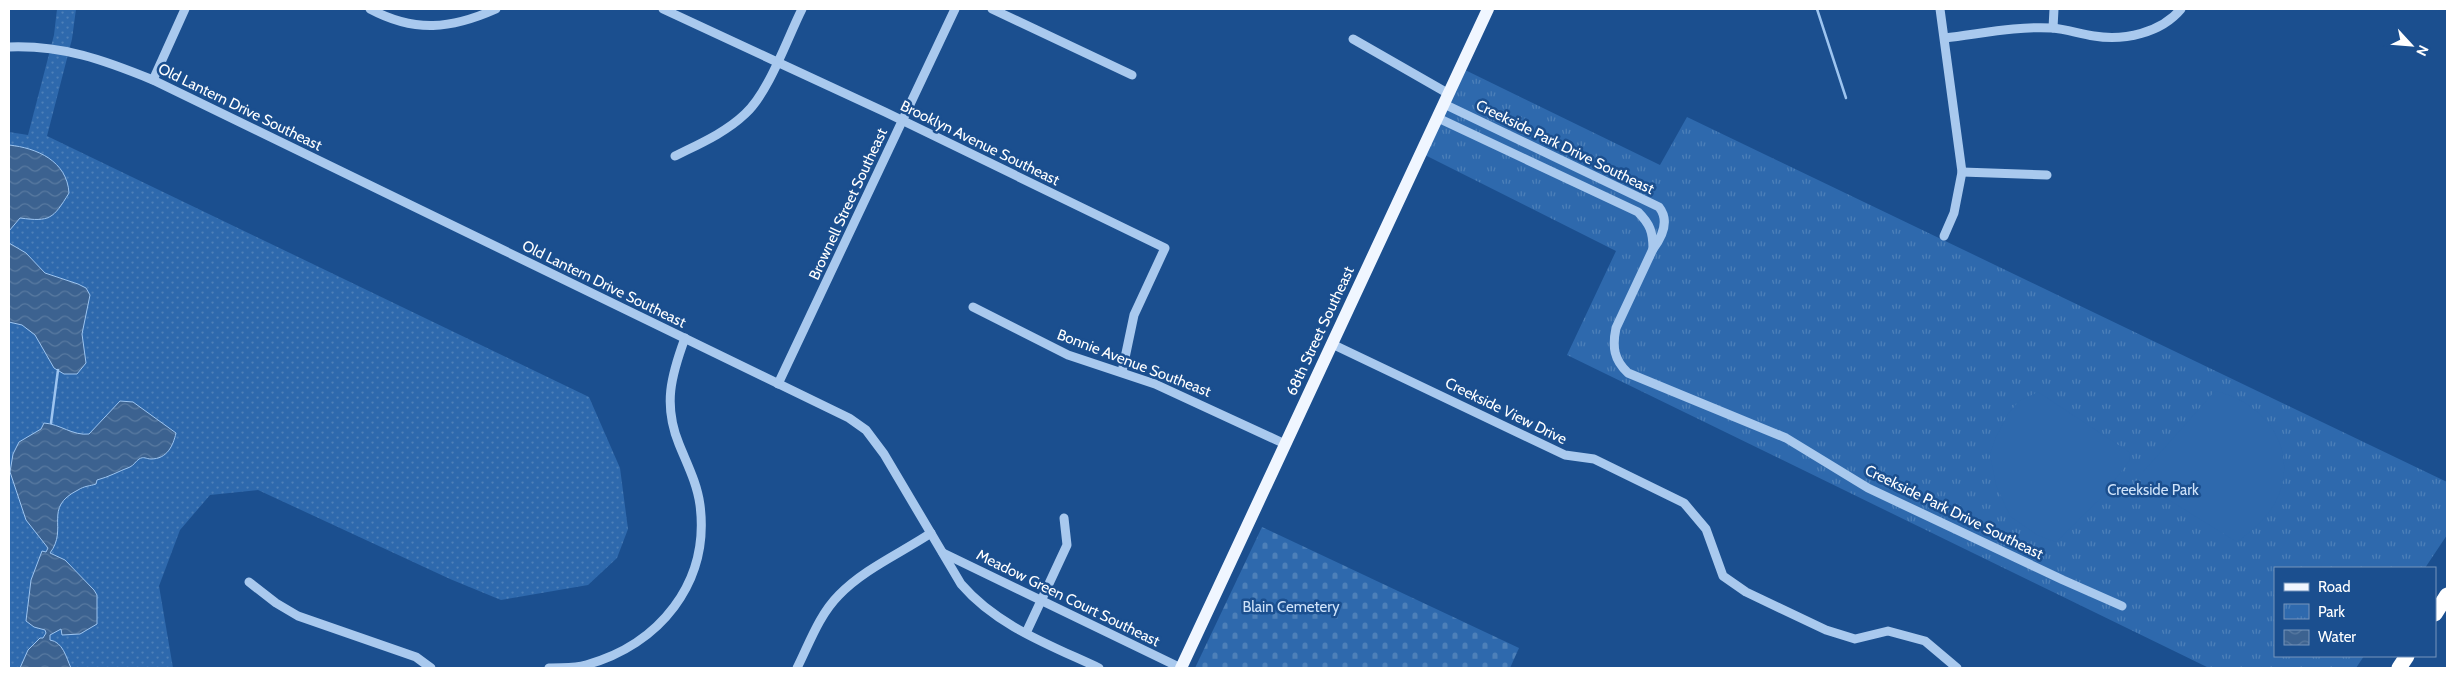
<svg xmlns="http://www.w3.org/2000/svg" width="2456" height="677" viewBox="0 0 2456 677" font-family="Cabin,sans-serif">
<defs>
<pattern id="grass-dots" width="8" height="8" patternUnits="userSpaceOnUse" patternTransform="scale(1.25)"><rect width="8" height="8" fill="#2e69ad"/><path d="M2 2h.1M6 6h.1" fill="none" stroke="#4d80b9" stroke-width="1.8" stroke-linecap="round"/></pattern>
<pattern id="cemetery-stones" width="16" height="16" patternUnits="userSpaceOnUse" patternTransform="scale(1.25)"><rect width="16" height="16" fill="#2e69ad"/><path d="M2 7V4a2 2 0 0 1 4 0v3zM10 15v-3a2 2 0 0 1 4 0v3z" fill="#4d80b9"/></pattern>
<pattern id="park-tufts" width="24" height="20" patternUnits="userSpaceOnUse" patternTransform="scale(1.25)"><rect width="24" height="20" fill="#2e69ad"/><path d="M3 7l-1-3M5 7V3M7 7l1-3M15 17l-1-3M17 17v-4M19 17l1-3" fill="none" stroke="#4d80b9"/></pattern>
<pattern id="water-waves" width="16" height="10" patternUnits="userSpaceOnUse" patternTransform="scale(1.25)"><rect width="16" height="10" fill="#3c6290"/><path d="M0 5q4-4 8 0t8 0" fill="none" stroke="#597aa1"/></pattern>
</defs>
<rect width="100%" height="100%" fill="#1b4f8f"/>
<polygon fill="url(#grass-dots)" points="57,9 76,9 72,39 47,136 589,397 620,468 628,529 617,558 588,585 501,600 450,579 258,490 210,495 180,530 159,586 173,668 9,668 9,132 28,135 54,35"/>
<polygon fill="url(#cemetery-stones)" points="1262,527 1519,648 1510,668 1195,668"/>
<polygon fill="url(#park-tufts)" points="1461,68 1660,165 1687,117 2447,482 2447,535 2425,568 2275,568 2275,656 2364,656 2356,668 2209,668 1567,355 1616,251 1421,153"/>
<g fill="#2e69ad">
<path d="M 2215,391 C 2265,402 2301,450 2276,501 C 2267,518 2252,531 2237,542 L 2143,484 L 2143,472 Z"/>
<polygon points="2038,392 2129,452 2130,460 2100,499 2056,542 2037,535 2010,516 1996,485 1990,455 1996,437 2008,414 2019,401"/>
</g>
<g fill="url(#water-waves)" stroke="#9cc4f0">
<path d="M 9,145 C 37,148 67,161 69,193 C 53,219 50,222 20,218 L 9,231 Z"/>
<polygon points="9,243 26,253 45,273 78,284 86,288 90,295 82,334 86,363 77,374 64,374 54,368 35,335 22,325 9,322"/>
<path d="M 120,401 L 133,402 L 176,433 C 173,446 167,459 151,459 C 146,459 144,456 139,459 C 136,461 134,465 130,467 C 119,471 109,477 97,480 L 96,484 C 90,486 84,486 78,490 C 42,508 69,528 50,553 L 65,560 L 94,590 L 97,595 L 97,624 L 80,634 L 62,635 L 61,629 L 50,635 L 50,640 C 63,642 66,657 71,668 L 20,668 L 28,650 L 40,638 L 43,638 L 46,633 L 45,630 L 34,627 L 26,621 L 31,580 L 42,551 L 46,552 L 48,548 L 26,520 L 10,472 L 13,454 L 19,442 L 41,429 L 44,423 C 60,424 73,436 89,434 Z"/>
</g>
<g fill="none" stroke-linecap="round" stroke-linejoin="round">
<g stroke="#9cc4f0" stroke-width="2.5">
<polyline points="1817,9 1846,98"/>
<polyline points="51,423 58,370"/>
</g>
<g stroke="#a9c9ee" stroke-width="9">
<path d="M 370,9 C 415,33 451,29 496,9"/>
<polyline points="663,9 885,112 1165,248 1134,315 1122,372"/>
<polyline points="992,9 1132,75"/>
<polyline points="1940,9 1962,172 1954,213 1944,236"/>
<polyline points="2053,28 2054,9"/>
<path d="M 1945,38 C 1980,34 2017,26 2052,28 C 2066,29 2080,34 2094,36 C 2124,41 2161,33 2181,9"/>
<polyline points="1353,39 1449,94"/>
<path d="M 9,47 C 63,45 104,60 153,80 L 849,418 L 866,430 L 884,454 L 961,584 C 997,626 1050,645 1099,668"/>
<polyline points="153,80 185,9"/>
<path d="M 1444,104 L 1659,207 C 1670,221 1662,237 1653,249 L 1616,328 C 1612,347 1614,360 1628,373 L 1786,438 L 1868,488 L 2063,580 L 2122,606"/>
<path d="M 1438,118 L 1638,212 C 1650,224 1653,232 1653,249"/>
<path d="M 675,156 C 699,144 725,133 745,114 C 769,92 787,39 802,9"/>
<polyline points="1962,172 2047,175"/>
<polyline points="973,307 1068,355 1155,384 1285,444"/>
<polyline points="1332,344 1565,455 1594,459 1684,503 1706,529 1723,576 1746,592 1826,630 1855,639 1888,631 1925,641 1957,668"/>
<polyline points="778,384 955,9"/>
<polyline points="943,553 1181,668"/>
<polyline points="249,582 276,603 298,616 416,657 431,668"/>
<polyline points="1026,633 1067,545 1064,518"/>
<path d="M 549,668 C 561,667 574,669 586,665 C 659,645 710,583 700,505 C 697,483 687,464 679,444 C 663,405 671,376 685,338"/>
<path d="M 797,668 C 809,644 819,615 839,595 C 864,569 901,553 931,533"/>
</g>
<polyline stroke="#f0f6ff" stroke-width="12" points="1181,668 1488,9"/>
<g stroke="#fff" stroke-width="15">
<polyline points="2435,614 2447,595"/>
<polyline points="2399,668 2407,656"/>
</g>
</g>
<g text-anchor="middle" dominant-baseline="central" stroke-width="5" stroke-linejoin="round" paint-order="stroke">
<g font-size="15" fill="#fff" stroke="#1b4f8f">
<text transform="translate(240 107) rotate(26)">Old Lantern Drive Southeast</text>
<text transform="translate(980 143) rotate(26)">Brooklyn Avenue Southeast</text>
<text transform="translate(1565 147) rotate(26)">Creekside Park Drive Southeast</text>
<text transform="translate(848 204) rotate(-65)">Brownell Street Southeast</text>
<text transform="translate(604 284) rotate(26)">Old Lantern Drive Southeast</text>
<text transform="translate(1320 331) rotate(-65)">68th Street Southeast</text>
<text transform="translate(1134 363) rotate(21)">Bonnie Avenue Southeast</text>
<text transform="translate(1506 411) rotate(26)">Creekside View Drive</text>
<text transform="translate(1954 512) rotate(26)">Creekside Park Drive Southeast</text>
<text transform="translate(1068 598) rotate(26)">Meadow Green Court Southeast</text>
</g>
<g font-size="15" fill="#cfe3fa" stroke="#1b4f8f">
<text x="2153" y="490">Creekside Park</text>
<text x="1291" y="607">Blain Cemetery</text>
</g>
</g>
<rect width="2456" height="677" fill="none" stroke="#ffffff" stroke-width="20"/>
<rect x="2274" y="567" width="162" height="90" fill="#1b4f8f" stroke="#7695bc"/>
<rect x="2284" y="583" width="25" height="8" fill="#f0f6ff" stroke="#7695bc"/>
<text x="2318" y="592" font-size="15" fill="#ffffff">Road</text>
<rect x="2284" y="604" width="25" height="15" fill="url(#park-tufts)" stroke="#7695bc"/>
<text x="2318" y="617" font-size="15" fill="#ffffff">Park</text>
<rect x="2284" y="630" width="25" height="15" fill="url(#water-waves)" stroke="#7695bc"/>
<text x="2318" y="642" font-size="15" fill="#ffffff">Water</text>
<g transform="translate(2411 45) rotate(116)" stroke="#1b4f8f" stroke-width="4" paint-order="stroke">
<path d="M0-4L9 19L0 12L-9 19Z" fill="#ffffff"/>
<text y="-8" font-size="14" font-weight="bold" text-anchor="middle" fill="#ffffff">N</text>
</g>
</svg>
